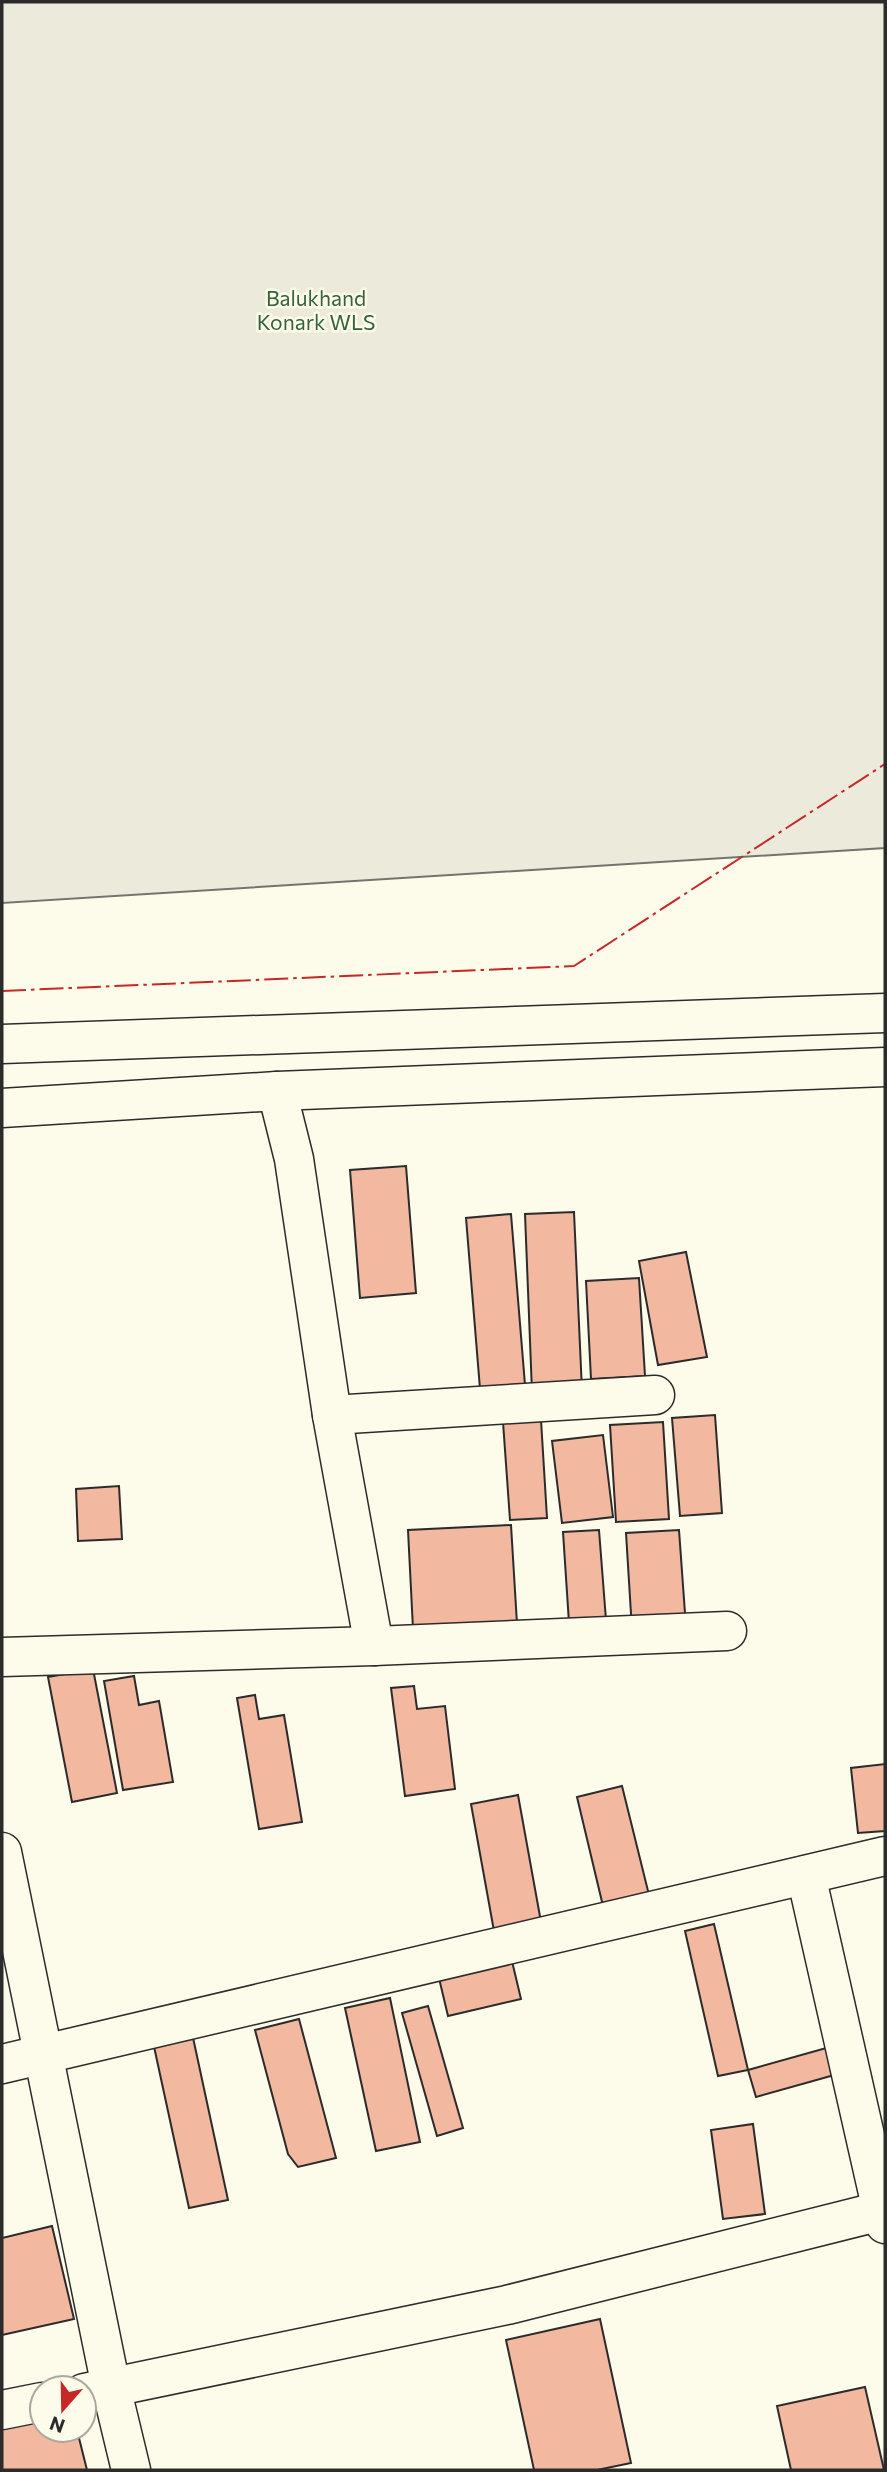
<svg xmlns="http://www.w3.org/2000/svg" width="887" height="2472" viewBox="0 0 887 2472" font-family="Commissioner,sans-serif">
<rect width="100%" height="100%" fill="#fdfbea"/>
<polygon fill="#ecebdb" stroke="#74746e" stroke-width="2" points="2,2 885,2 885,848 2,903"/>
<g fill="#f2b8a0" stroke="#2b2b2b" stroke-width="2">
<polygon points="406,1166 416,1293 360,1298 350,1170"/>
<polygon points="574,1212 582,1391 532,1392 525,1214"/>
<polygon points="511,1214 526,1397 481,1401 466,1218"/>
<polygon points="686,1252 707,1357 658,1365 639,1261"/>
<polygon points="639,1278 645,1376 591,1379 586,1281"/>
<polygon points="715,1415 722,1513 680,1516 672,1418"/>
<polygon points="541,1420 547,1518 510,1520 503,1422"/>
<polygon points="663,1422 669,1519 616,1522 610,1425"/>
<polygon points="603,1435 613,1517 562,1523 552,1441"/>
<polygon points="119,1486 122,1539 78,1541 76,1489"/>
<polygon points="511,1525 517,1624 413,1629 408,1530"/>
<polygon points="599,1530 606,1620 569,1623 563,1532"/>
<polygon points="679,1530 686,1627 632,1630 626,1533"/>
<polygon points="93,1669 117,1793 72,1802 48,1677"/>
<polygon points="134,1676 139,1705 159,1701 173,1782 123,1790 104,1681"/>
<polygon points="414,1686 417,1709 445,1706 455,1789 405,1796 391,1688"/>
<polygon points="255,1695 259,1719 284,1715 302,1822 259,1829 237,1698"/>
<polygon points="885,1764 885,1831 858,1833 851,1768"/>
<polygon points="622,1786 649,1895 603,1906 577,1797"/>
<polygon points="518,1795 541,1922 494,1931 471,1804"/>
<polygon points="714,1924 748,2070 718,2076 685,1931"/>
<polygon points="511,1957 521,1999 448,2016 438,1974"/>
<polygon points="390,1998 420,2142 376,2151 345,2008"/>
<polygon points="428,2006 463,2128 437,2136 402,2013"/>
<polygon points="299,2019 336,2158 298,2167 288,2154 255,2030"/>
<polygon points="192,2033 228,2200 189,2208 153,2042"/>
<polygon points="837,2045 845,2072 756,2097 748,2070"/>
<polygon points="753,2124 765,2214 723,2219 711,2130"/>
<polygon points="52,2226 74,2319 2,2335 2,2238"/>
<polygon points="600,2319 631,2463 597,2470 534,2470 506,2340"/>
<polygon points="865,2387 884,2470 791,2470 777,2406"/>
<polygon points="42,2417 42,2430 77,2430 87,2470 2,2470 2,2426"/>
</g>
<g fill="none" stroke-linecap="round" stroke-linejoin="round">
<g stroke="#2b2b2b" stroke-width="41">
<g id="minor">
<polyline points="277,1091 294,1159 332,1415 374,1646"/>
<polyline points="332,1415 655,1395"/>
<polyline points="2,1657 374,1646 727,1631"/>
<polyline points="2,1852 111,2387 131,2470"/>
<polyline points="806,1875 885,2224"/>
<polyline points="2,2064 885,1856"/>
<polyline points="84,2393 507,2305 885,2210"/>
<polyline points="2,2410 42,2402"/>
</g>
</g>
<g stroke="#2b2b2b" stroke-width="41">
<g id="highway">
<polyline points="2,1044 885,1013"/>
<polyline points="2,1108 277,1091 885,1067"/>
</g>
</g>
<use href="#minor" stroke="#fdfbea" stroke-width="38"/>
<use href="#highway" stroke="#fdfbea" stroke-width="38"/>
<polyline stroke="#c62828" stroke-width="2" stroke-dasharray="24 5 3.5 5" stroke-linecap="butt" points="2,991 574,966 885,764"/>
</g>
<g text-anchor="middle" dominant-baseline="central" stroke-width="5" stroke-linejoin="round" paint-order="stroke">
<g font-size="21" fill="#34623c" stroke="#fdfbea">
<text x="316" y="297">Balukhand<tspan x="316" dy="24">Konark WLS</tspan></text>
</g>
</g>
<rect width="887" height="2472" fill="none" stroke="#2b2b2b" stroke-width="7"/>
<g transform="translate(63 2409) rotate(200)"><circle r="33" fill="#fdfbea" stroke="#a9a89e" stroke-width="2"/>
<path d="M0-5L12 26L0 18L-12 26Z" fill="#c62828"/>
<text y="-10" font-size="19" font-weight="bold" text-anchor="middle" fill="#2b2b2b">N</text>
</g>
</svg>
